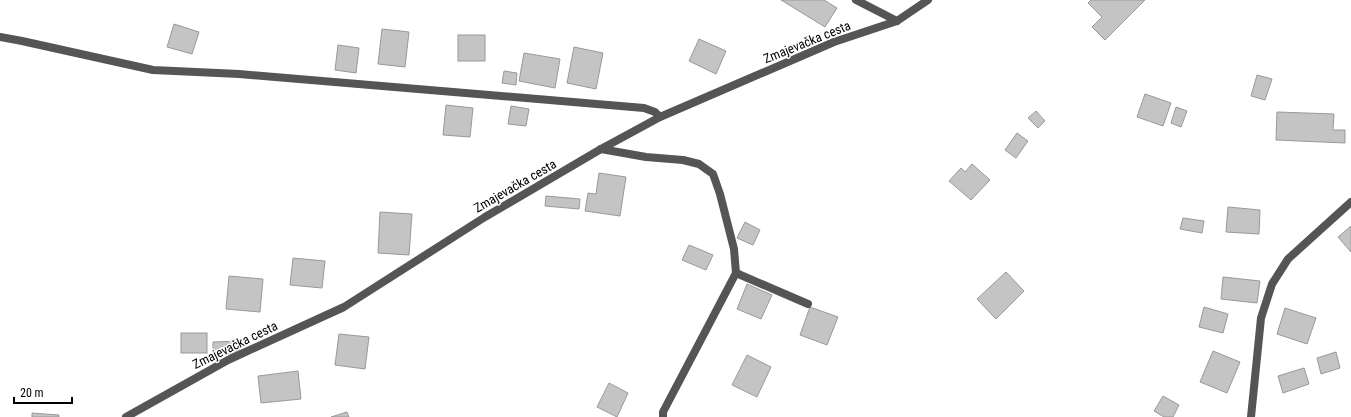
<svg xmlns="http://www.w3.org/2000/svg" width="1351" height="417" viewBox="0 0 1351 417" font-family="'Roboto Condensed',sans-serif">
<rect width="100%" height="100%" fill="#fff"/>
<g fill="#c4c4c4" stroke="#999">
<polygon points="781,0 824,0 837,8 825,27"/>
<polygon points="1091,0 1145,0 1105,40 1092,27 1102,17 1088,3"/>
<polygon points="174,24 199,32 192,54 167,47"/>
<polygon points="382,29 409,32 405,67 378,64"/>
<rect x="458" y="35" width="27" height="26"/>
<polygon points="699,39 726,51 716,74 689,61"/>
<polygon points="338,45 359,48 356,73 335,70"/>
<polygon points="574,47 603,53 596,89 567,83"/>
<polygon points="524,53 560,59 555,88 519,81"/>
<polygon points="504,71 517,73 516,85 502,83"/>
<polygon points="1257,75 1272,79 1265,100 1251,96"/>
<polygon points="1145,94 1171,103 1163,126 1137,117"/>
<polygon points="446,105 473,108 470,137 443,135"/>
<polygon points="511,106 529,109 526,126 508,124"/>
<polygon points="1176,107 1187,111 1181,127 1171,123"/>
<polygon points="1036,111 1045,121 1038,128 1028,118"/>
<polygon points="1277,112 1334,114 1333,130 1345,130 1345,143 1276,140"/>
<polygon points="1017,133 1028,141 1016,158 1005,150"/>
<polygon points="972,164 990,180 971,200 949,181 961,168 965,172"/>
<polygon points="599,173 626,177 620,216 585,211 588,193 596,194"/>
<polygon points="546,196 580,199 579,209 545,206"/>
<polygon points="1228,207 1260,210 1259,234 1226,232"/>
<polygon points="380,212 412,214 409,255 378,253"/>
<polygon points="1183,218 1204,221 1202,233 1180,229"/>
<polygon points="745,222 760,230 753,245 737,238"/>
<polygon points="1351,226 1351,252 1338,237"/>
<polygon points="689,245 713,255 706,270 682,260"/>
<polygon points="293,258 325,261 322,288 290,285"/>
<polygon points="1006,272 1024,291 996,319 977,299"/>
<polygon points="229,276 263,279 260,312 226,309"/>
<polygon points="1223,277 1260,281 1257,303 1221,299"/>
<polygon points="747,284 772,295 761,319 737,309"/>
<polygon points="810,307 838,317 827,345 800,335"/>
<polygon points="1204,307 1228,314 1223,333 1199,327"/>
<polygon points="1285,308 1316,318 1307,344 1277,334"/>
<rect x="181" y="333" width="26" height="20"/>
<polygon points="339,334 369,337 365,369 335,365"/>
<polygon points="239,341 239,354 213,354 213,342"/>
<polygon points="1213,351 1240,362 1227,393 1200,382"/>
<polygon points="1336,352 1340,368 1321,374 1317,358"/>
<polygon points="747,355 771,367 757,397 732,385"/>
<polygon points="1304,368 1309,384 1283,393 1278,376"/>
<polygon points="298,371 301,399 261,403 258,376"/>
<polygon points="609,383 628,393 617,417 597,407"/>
<polygon points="1163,396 1179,405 1173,417 1164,417 1154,411"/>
<polygon points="347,412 349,417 331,417"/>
<polygon points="32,413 59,415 59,417 32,417"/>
</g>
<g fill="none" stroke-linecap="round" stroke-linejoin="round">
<g stroke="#555" stroke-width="8">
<polyline points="856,0 897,21"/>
<polyline points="0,37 22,41 153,70 239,74 644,108 655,112 660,117"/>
<polyline points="601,149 646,157 683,160 699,164 713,174 720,194 734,249 736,273 663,412 663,417"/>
<polyline points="736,273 808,304"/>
<polyline points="126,417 228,360 344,307 485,217 601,149 660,117 834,42 897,21 928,0"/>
<polyline points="1251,417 1261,318 1272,284 1288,259 1351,202"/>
</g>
</g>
<g text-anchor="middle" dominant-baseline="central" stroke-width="3" stroke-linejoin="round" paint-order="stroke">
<g font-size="13" fill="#000" stroke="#fff">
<text transform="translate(807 42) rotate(-22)">Zmajevačka cesta</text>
<text transform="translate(515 186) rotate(-30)">Zmajevačka cesta</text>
<text transform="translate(235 345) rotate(-26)">Zmajevačka cesta</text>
</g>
</g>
<path d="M14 397v6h58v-6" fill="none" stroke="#000000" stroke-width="2"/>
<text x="20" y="397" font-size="12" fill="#000000" stroke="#ffffff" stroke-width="3" paint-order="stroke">20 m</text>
</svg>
